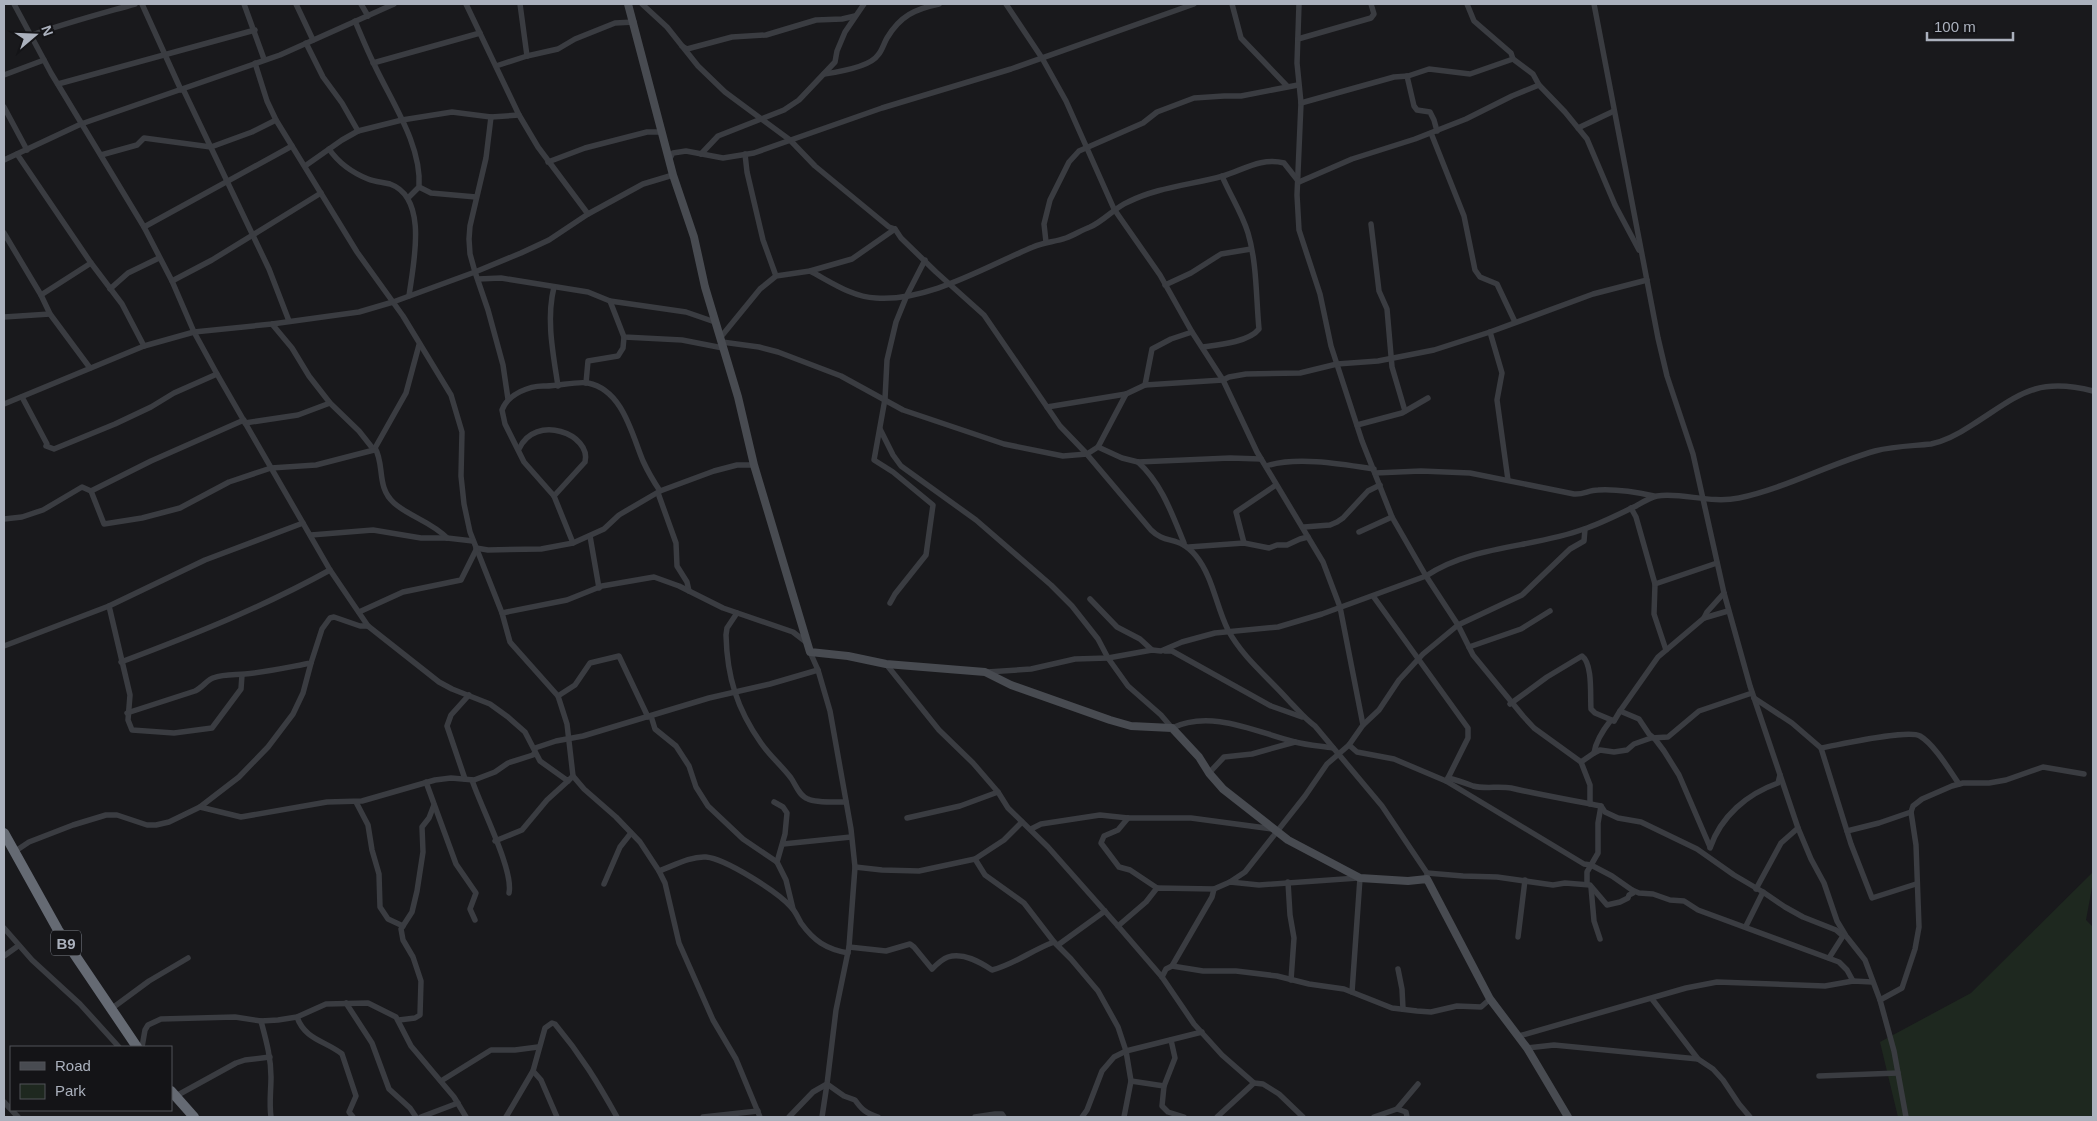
<svg xmlns="http://www.w3.org/2000/svg" width="2097" height="1121" viewBox="0 0 2097 1121" font-family="Helvetica,sans-serif">
<rect width="100%" height="100%" fill="#19191c"/>
<polygon fill="#1e281f" points="2093,872 2093,882 2086,920 2093,927 2093,1117 1898,1117 1880,1042 1971,993"/>
<g fill="none" stroke-linecap="round" stroke-linejoin="round">
<g stroke="#3a3c41" stroke-width="5.5">
<polyline points="14,4 51,73 144,227 172,281 194,332 217,374 330,570 368,626 439,682 452,689 490,704 508,717 525,732 540,761 568,781 573,776"/>
<polyline points="142,4 181,90"/>
<polyline points="244,4 264,59"/>
<polyline points="296,4 313,40"/>
<polyline points="361,4 368,16"/>
<polyline points="466,4 519,115 538,147 588,214"/>
<polyline points="520,4 527,56"/>
<path d="M 642,4 L 667,27 L 698,66 L 725,92 L 790,140 L 815,166 L 889,227 L 895,229 L 901,238 L 936,272 L 984,315 L 1060,426 L 1085,452 L 1151,530 C 1166,545 1179,535 1196,556 C 1213,577 1216,606 1228,630 C 1243,658 1269,678 1290,702 C 1299,711 1305,719 1315,726 L 1382,806 L 1427,873 L 1427,879"/>
<polyline points="1006,4 1042,58 1066,101 1114,209 1160,275 1192,332 1223,380 1257,452 1323,562 1340,607 1363,725"/>
<polyline points="1232,4 1241,38 1287,86"/>
<polyline points="1299,4 1297,63 1301,103 1297,195 1299,230 1320,294 1331,346 1362,441 1392,517 1426,576 1458,625 1473,655 1523,716 1534,728 1581,762 1590,785 1590,804"/>
<polyline points="1467,4 1474,21 1511,53 1513,59 1533,74 1539,85 1565,112 1587,139 1615,205 1639,250"/>
<polyline points="1594,4 1658,338 1667,376 1693,454 1724,593 1750,686 1798,828 1811,859 1824,883 1837,921 1846,936 1865,960 1880,1000 1894,1051 1906,1117"/>
<path d="M 355,21 C 361,35 367,50 374,64 C 391,101 422,145 419,187 L 408,198"/>
<path d="M 32,35 C 66,23 100,14 135,4"/>
<polyline points="1298,39 1371,18 1374,14 1371,4"/>
<polyline points="306,43 323,77 342,103 358,131"/>
<polyline points="682,46 687,49 732,37 766,35 816,20 842,19 855,16"/>
<polyline points="255,63 267,101 276,120 357,252 403,316 451,395 462,432 461,476 464,504 470,532 502,613 510,642 558,696 567,724 573,776 584,789 616,817 640,842 659,871 665,883 679,943 713,1020 736,1059 760,1117"/>
<polyline points="373,63 480,33"/>
<polyline points="496,66 527,56 558,49 575,39 615,23 634,22"/>
<path d="M 824,74 C 838,72 870,67 878,55 C 882,51 884,43 887,38 C 900,16 915,9 939,4"/>
<polyline points="4,75 44,60"/>
<polyline points="1407,76 1414,106 1417,110 1430,112 1434,120 1437,131"/>
<polyline points="58,84 255,30"/>
<polyline points="183,89 269,269 289,321"/>
<polyline points="1301,103 1394,77 1408,76 1429,69 1470,74 1513,59"/>
<polyline points="4,107 27,150"/>
<polyline points="491,117 486,158 470,226 469,239 470,254 475,272 488,310 503,365 508,399"/>
<polyline points="1578,128 1614,111"/>
<polyline points="1431,133 1464,216 1475,270 1480,277 1497,284 1515,322"/>
<path d="M 329,149 C 338,162 353,173 368,179 C 375,182 383,182 390,184 C 429,198 413,265 409,296"/>
<polyline points="17,154 91,263 122,304 144,346"/>
<polyline points="701,154 718,136 784,110 799,100 835,62 837,51 845,32 864,4"/>
<polyline points="745,154 747,172 763,240 776,276"/>
<polyline points="101,155 137,145 144,138 211,147 252,132 276,120"/>
<polyline points="4,160 81,124 280,55 394,4"/>
<polyline points="669,160 673,153 686,151 723,158 754,153 882,108 1011,69 1194,4"/>
<polyline points="548,162 585,148 647,132 662,132"/>
<polyline points="305,166 342,140 358,131 402,120 452,112 491,117 519,115"/>
<polyline points="419,187 431,193 476,197"/>
<polyline points="1371,224 1379,291 1387,309 1392,367 1405,411"/>
<polyline points="144,227 292,146"/>
<polyline points="4,233 41,295 50,314 90,368"/>
<polyline points="1046,242 1044,224 1050,200 1069,162 1079,151 1143,123 1157,112 1194,98 1224,96 1241,96 1298,85"/>
<path d="M 810,271 C 831,282 852,297 876,298 C 928,302 987,266 1033,247 C 1044,242 1055,242 1066,238 C 1074,235 1082,230 1090,227 C 1104,221 1114,208 1128,202 C 1158,187 1191,185 1223,176 C 1243,170 1262,157 1284,163 L 1299,182 L 1352,159 L 1415,139 L 1466,119 L 1512,96 L 1539,85"/>
<polyline points="478,279 501,278 588,292 610,301 686,312 715,322"/>
<polyline points="172,281 212,260 321,193"/>
<polyline points="1165,285 1191,273 1221,254 1251,249"/>
<path d="M 554,287 C 546,319 553,353 558,386"/>
<polyline points="110,289 128,273 159,258"/>
<polyline points="41,295 91,263"/>
<polyline points="610,301 624,337 682,340 723,348"/>
<polyline points="4,317 50,314"/>
<path d="M 272,324 L 292,348 L 309,376 L 330,403 L 359,431 L 374,450 L 375,448 C 385,465 376,487 394,503 C 410,517 432,522 447,538"/>
<polyline points="1490,332 1502,373 1497,400 1508,480"/>
<polyline points="720,338 760,289 776,276 810,271 852,259 895,229"/>
<polyline points="722,342 759,347 778,352 841,376 903,410 1004,444 1063,456 1087,454 1098,447 1122,458 1138,462 1230,458 1261,459"/>
<path d="M 1203,347 C 1218,345 1249,342 1259,329 C 1256,298 1257,263 1248,233 C 1242,213 1230,195 1222,176"/>
<polyline points="586,383 588,361 618,356 623,348 624,337"/>
<polyline points="1145,385 1152,349 1171,339 1192,332"/>
<polyline points="22,397 47,444 46,446 54,449 115,424 151,407 174,393 217,374"/>
<polyline points="4,404 144,346 194,332 272,324 359,312 393,302 475,272 521,253 549,240 588,214 643,184 673,175"/>
<polyline points="1047,407 1126,394 1145,385 1223,380 1229,377 1246,374 1300,373 1337,364 1378,361 1434,350 1490,332 1593,294 1647,280"/>
<polyline points="245,423 298,415 330,403"/>
<polyline points="1357,425 1402,413 1428,398"/>
<path d="M 880,429 L 893,455 L 901,466 L 976,520 L 1051,585 L 1072,606 L 1098,639 L 1108,658 L 1128,686 L 1161,715 L 1172,728 C 1211,709 1256,732 1295,742 C 1307,745 1320,746 1333,748"/>
<polyline points="1098,447 1126,394"/>
<polyline points="375,448 406,393 419,345"/>
<path d="M 519,449 C 535,413 592,434 585,462 L 554,496"/>
<path d="M 1138,462 C 1162,484 1172,514 1184,543"/>
<path d="M 1266,466 C 1296,456 1342,464 1374,469"/>
<path d="M 1375,473 L 1421,471 L 1470,473 L 1574,494 C 1583,495 1589,490 1598,490 C 1616,489 1636,492 1654,496"/>
<polyline points="91,491 151,461 244,420"/>
<polyline points="658,493 676,543 677,566 687,582 689,591"/>
<polyline points="1631,508 1636,517 1655,584 1654,614 1666,650"/>
<polyline points="4,519 22,517 43,510 82,487 91,491 104,524 142,518 180,508 229,482 271,468 316,465 374,450"/>
<polyline points="1304,527 1330,525 1337,522 1343,518 1368,491 1380,485"/>
<polyline points="1359,532 1392,517"/>
<polyline points="311,535 373,530 421,538 447,538 473,541"/>
<polyline points="590,536 599,588"/>
<path d="M 573,543 L 554,496 L 524,462 L 505,424 L 502,410 C 508,394 530,385 546,386 C 559,386 577,381 588,383 C 623,390 632,435 643,461 C 648,472 654,482 660,491"/>
<polyline points="1244,543 1236,512 1276,485"/>
<polyline points="1189,547 1244,543 1269,548 1277,545 1287,545 1300,539 1308,537"/>
<polyline points="476,548 488,550 541,549 573,543 604,529 619,515 660,491 714,471 737,465 754,465"/>
<polyline points="1655,584 1717,563"/>
<polyline points="1373,596 1468,728 1468,738 1448,778"/>
<polyline points="1090,599 1117,627 1140,639 1152,650"/>
<polyline points="890,603 895,594 926,555 933,505 893,472 874,460 885,399 887,360 896,322 907,295 925,260"/>
<polyline points="109,606 130,695 128,720 132,730 174,733 212,728 241,689 242,675"/>
<polyline points="359,612 403,592 461,580 476,550"/>
<polyline points="502,613 567,600 602,586 654,577 679,586 723,608 793,632 806,642"/>
<path d="M 737,613 L 727,628 L 726,635 C 727,677 737,709 761,743 C 770,756 782,766 791,778 C 796,785 799,796 808,799 C 816,803 836,802 846,802"/>
<polyline points="1704,618 1707,612 1724,593"/>
<polyline points="4,646 109,606 205,560 303,523"/>
<polyline points="1469,647 1521,629 1550,611"/>
<polyline points="1165,651 1172,651 1271,706 1302,717"/>
<path d="M 121,662 C 193,635 263,607 330,570"/>
<polyline points="886,664 939,730 973,763 998,792 1008,808 1048,847 1118,926 1162,977 1194,1024 1222,1055 1254,1083 1263,1084 1279,1094 1303,1117"/>
<path d="M 987,672 L 1031,669 L 1075,659 L 1108,658 L 1152,650 L 1161,651 L 1182,642 L 1215,633 L 1278,627 L 1322,614 L 1426,576 C 1472,545 1533,548 1584,529 C 1602,523 1619,514 1636,506 C 1643,502 1649,498 1657,496 C 1682,492 1710,504 1739,498 C 1786,488 1829,464 1875,451 C 1894,446 1912,446 1931,444 C 1946,441 1960,433 1972,425 C 2018,396 2035,376 2093,391"/>
<polyline points="558,696 575,685 590,663 619,656 648,717"/>
<polyline points="1754,698 1792,723 1821,748 1851,844 1872,898 1916,884"/>
<path d="M 1510,704 L 1547,677 L 1582,656 C 1593,664 1590,696 1591,709 L 1595,713 L 1614,721"/>
<polyline points="1620,711 1658,657 1704,618 1728,611"/>
<path d="M 127,713 L 195,691 C 202,688 208,679 213,678 C 224,674 234,675 245,674 C 267,672 289,667 311,663 L 322,629 L 330,618 L 334,617 L 360,626 L 368,626"/>
<polyline points="651,716 655,729 676,746 689,766 696,787 708,806 743,839 777,862 786,880 793,909"/>
<path d="M 1349,745 L 1357,752 L 1394,759 L 1446,781 L 1448,778 C 1457,780 1465,783 1473,786 C 1483,789 1500,786 1511,788 C 1541,795 1571,800 1601,806 L 1605,812 L 1618,818 L 1641,822 L 1697,849 L 1734,875 L 1763,892 L 1785,907 L 1803,917 L 1836,930 L 1843,936"/>
<polyline points="535,748 556,741 583,736 709,698 770,684 818,670"/>
<path d="M 1821,748 C 1839,745 1907,729 1920,736 C 1934,744 1950,771 1959,784"/>
<polyline points="1594,753 1600,750 1614,752 1627,750 1634,744 1651,738 1668,737 1699,711 1752,693"/>
<path d="M 1581,762 L 1594,753 C 1596,740 1603,730 1611,720 L 1614,721 L 1620,711 L 1639,719 L 1649,734 L 1655,739 L 1664,751 L 1679,775 L 1710,847"/>
<polyline points="1209,773 1224,757 1252,754 1295,742"/>
<polyline points="465,779 447,726 451,715 469,695"/>
<path d="M 472,780 C 480,805 514,870 509,893"/>
<polyline points="1446,781 1584,864 1591,865 1612,876 1632,890 1639,893 1653,894 1670,900 1684,901 1698,910 1839,962 1847,970 1853,981"/>
<polyline points="426,782 456,864 476,893 470,909 475,920"/>
<polyline points="356,802 368,825 372,850 379,874 380,907 388,919 403,926"/>
<polyline points="774,802 783,807 787,813 785,834 777,862"/>
<polyline points="200,807 239,777 268,747 293,714 303,693 311,663"/>
<polyline points="907,818 960,806 998,792"/>
<polyline points="1128,818 1118,830 1104,836 1101,843 1119,867 1130,870 1157,888"/>
<polyline points="1031,829 1041,824 1100,815 1128,818 1191,818 1273,829"/>
<polyline points="1847,831 1879,823 1911,812"/>
<polyline points="495,841 522,830 547,800 568,781"/>
<polyline points="783,844 851,837"/>
<path d="M 1710,848 C 1721,816 1747,794 1778,783 L 1780,775"/>
<polyline points="14,852 29,842 73,825 106,815 117,815 147,825 156,825 169,822 200,807 241,817 327,802 362,801 435,780 451,778 474,780 495,772 508,763 533,755 535,752"/>
<polyline points="975,859 985,875 1024,903 1054,942 1071,959 1098,991 1118,1027 1126,1051 1131,1081 1124,1117"/>
<polyline points="855,867 882,870 919,871 975,859 1004,840 1022,822"/>
<path d="M 659,871 C 673,866 690,856 706,857 C 726,859 778,892 791,907 C 796,912 798,918 801,923 C 814,941 826,949 848,953"/>
<polyline points="1427,873 1463,876 1497,877 1553,885 1565,883 1590,885 1607,905 1620,902 1628,898 1629,895 1633,893 1632,890"/>
<polyline points="1230,882 1245,872 1305,796 1327,764 1349,745 1363,725 1379,710 1399,680 1423,654 1458,625 1522,595 1570,549 1584,541 1585,529"/>
<polyline points="1288,882 1290,915 1294,938 1291,980"/>
<polyline points="604,884 620,847 631,833"/>
<polyline points="1587,884 1587,872 1598,853 1598,823 1601,806"/>
<polyline points="1591,887 1594,921 1600,939"/>
<polyline points="1756,889 1781,843 1798,828"/>
<polyline points="1118,926 1146,902 1157,888 1214,889 1230,882 1259,885 1358,878"/>
<polyline points="1746,926 1763,892"/>
<polyline points="4,928 32,960 80,1004 119,1047"/>
<polyline points="1518,937 1525,880"/>
<polyline points="1058,945 1105,911"/>
<path d="M 849,947 L 886,951 L 910,944 L 914,947 L 932,969 C 936,965 942,959 948,957 C 963,952 980,962 992,970 C 1015,964 1032,950 1054,942"/>
<polyline points="4,956 18,946"/>
<polyline points="1829,958 1843,936"/>
<polyline points="1172,966 1203,971 1236,971 1277,976 1309,984 1344,989 1392,1008 1417,1011 1431,1012 1457,1006 1481,1007 1490,999"/>
<polyline points="1398,969 1402,989 1403,1009"/>
<polyline points="1162,977 1166,969 1172,966 1212,897 1214,889"/>
<polyline points="1352,992 1360,878"/>
<polyline points="1652,999 1698,1059 1713,1069 1723,1080 1739,1104 1750,1117"/>
<polyline points="1880,1000 1902,988 1915,949 1919,927 1916,845 1911,812 1913,806 1922,799 1952,786 1963,783 1989,783 2006,780 2043,767 2084,774"/>
<polyline points="346,1003 372,1043 389,1089 410,1108 416,1117"/>
<polyline points="111,1009 149,981 188,958"/>
<path d="M 297,1017 C 305,1040 326,1041 342,1054 L 356,1096 L 349,1112 L 353,1117"/>
<polyline points="399,1020 415,1018 420,1015 421,981 413,957 403,940 401,929 412,912 417,891 423,852 422,827 429,818 434,805"/>
<path d="M 261,1021 C 266,1040 271,1057 271,1077 C 271,1091 269,1103 271,1117"/>
<polyline points="1519,1036 1686,988 1717,982 1825,986 1853,981 1872,982"/>
<polyline points="142,1047 145,1030 148,1025 161,1019 235,1017 261,1021 278,1020 297,1017 326,1004 368,1003 396,1017 411,1046 454,1097 466,1117"/>
<polyline points="1527,1048 1554,1045 1698,1059"/>
<polyline points="533,1071 541,1080 557,1117"/>
<polyline points="1819,1076 1898,1073"/>
<polyline points="441,1081 491,1050 515,1050 538,1047"/>
<polyline points="1131,1081 1164,1086 1162,1106 1168,1112 1184,1117"/>
<path d="M 827,1084 L 844,1096 L 855,1100 C 862,1110 866,1113 878,1117"/>
<polyline points="1164,1086 1175,1058 1171,1040"/>
<polyline points="176,1096 236,1063 245,1060 270,1057"/>
<polyline points="4,1102 18,1117"/>
<polyline points="1397,1109 1406,1112 1407,1117"/>
<polyline points="421,1117 458,1103"/>
<path d="M 506,1117 L 533,1071 L 545,1028 L 552,1023 L 555,1024 C 581,1055 598,1083 617,1117"/>
<polyline points="703,1117 758,1111"/>
<polyline points="789,1117 813,1092 827,1084 836,1010 849,947 855,867 851,829 830,711 818,670 810,652"/>
<polyline points="822,1117 827,1084"/>
<polyline points="975,1117 995,1114 1002,1114 1004,1117"/>
<polyline points="1082,1117 1087,1110 1102,1071 1114,1057 1126,1051 1202,1032"/>
<polyline points="1217,1117 1254,1083"/>
<polyline points="1374,1117 1397,1109 1418,1084"/>
</g>
<polyline stroke="#484b51" stroke-width="8" points="628,4 673,175 694,237 705,287 738,397 754,465 810,652 848,656 886,664 985,672 1011,685 1110,720 1131,726 1172,728 1199,757 1209,773 1223,789 1288,840 1360,878 1408,881 1427,879 1490,999 1527,1048 1568,1117"/>
<g stroke="#656a73" stroke-width="10">
<polyline points="4,833 58,930 137,1047"/>
<polyline points="171,1091 194,1117"/>
</g>
</g>
<g text-anchor="middle" dominant-baseline="central" stroke-width="4" stroke-linejoin="round" paint-order="stroke">
<rect fill="#141417" stroke="#7e828b" stroke-width="1" x="51" y="930.5" width="30" height="25" rx="4"/>
<g font-size="15" font-weight="bold" fill="#abb1bd">
<text x="66" y="943">B9</text>
</g>
</g>
<rect width="2097" height="1121" fill="none" stroke="#abb1bd" stroke-width="10"/>
<rect x="10" y="1046" width="162" height="65" fill="#141417" stroke="#505359"/>
<rect x="20" y="1062" width="25" height="8" fill="#484b51" stroke="#505359"/>
<text x="55" y="1071" font-size="15" fill="#abb1bd">Road</text>
<rect x="20" y="1084" width="25" height="15" fill="#1e281f" stroke="#505359"/>
<text x="55" y="1096" font-size="15" fill="#abb1bd">Park</text>
<g transform="translate(35 35) rotate(71)" stroke="#141417" stroke-width="4" paint-order="stroke">
<path d="M0-4L9 19L0 12L-9 19Z" fill="#abb1bd"/>
<text y="-8" font-size="14" font-weight="bold" text-anchor="middle" fill="#abb1bd">N</text>
</g>
<path d="M1927 32v8h86v-8" fill="none" stroke="#abb1bd" stroke-width="2.5"/>
<text x="1934" y="32" font-size="15" fill="#abb1bd" stroke="#141417" stroke-width="4" paint-order="stroke">100 m</text>
</svg>
